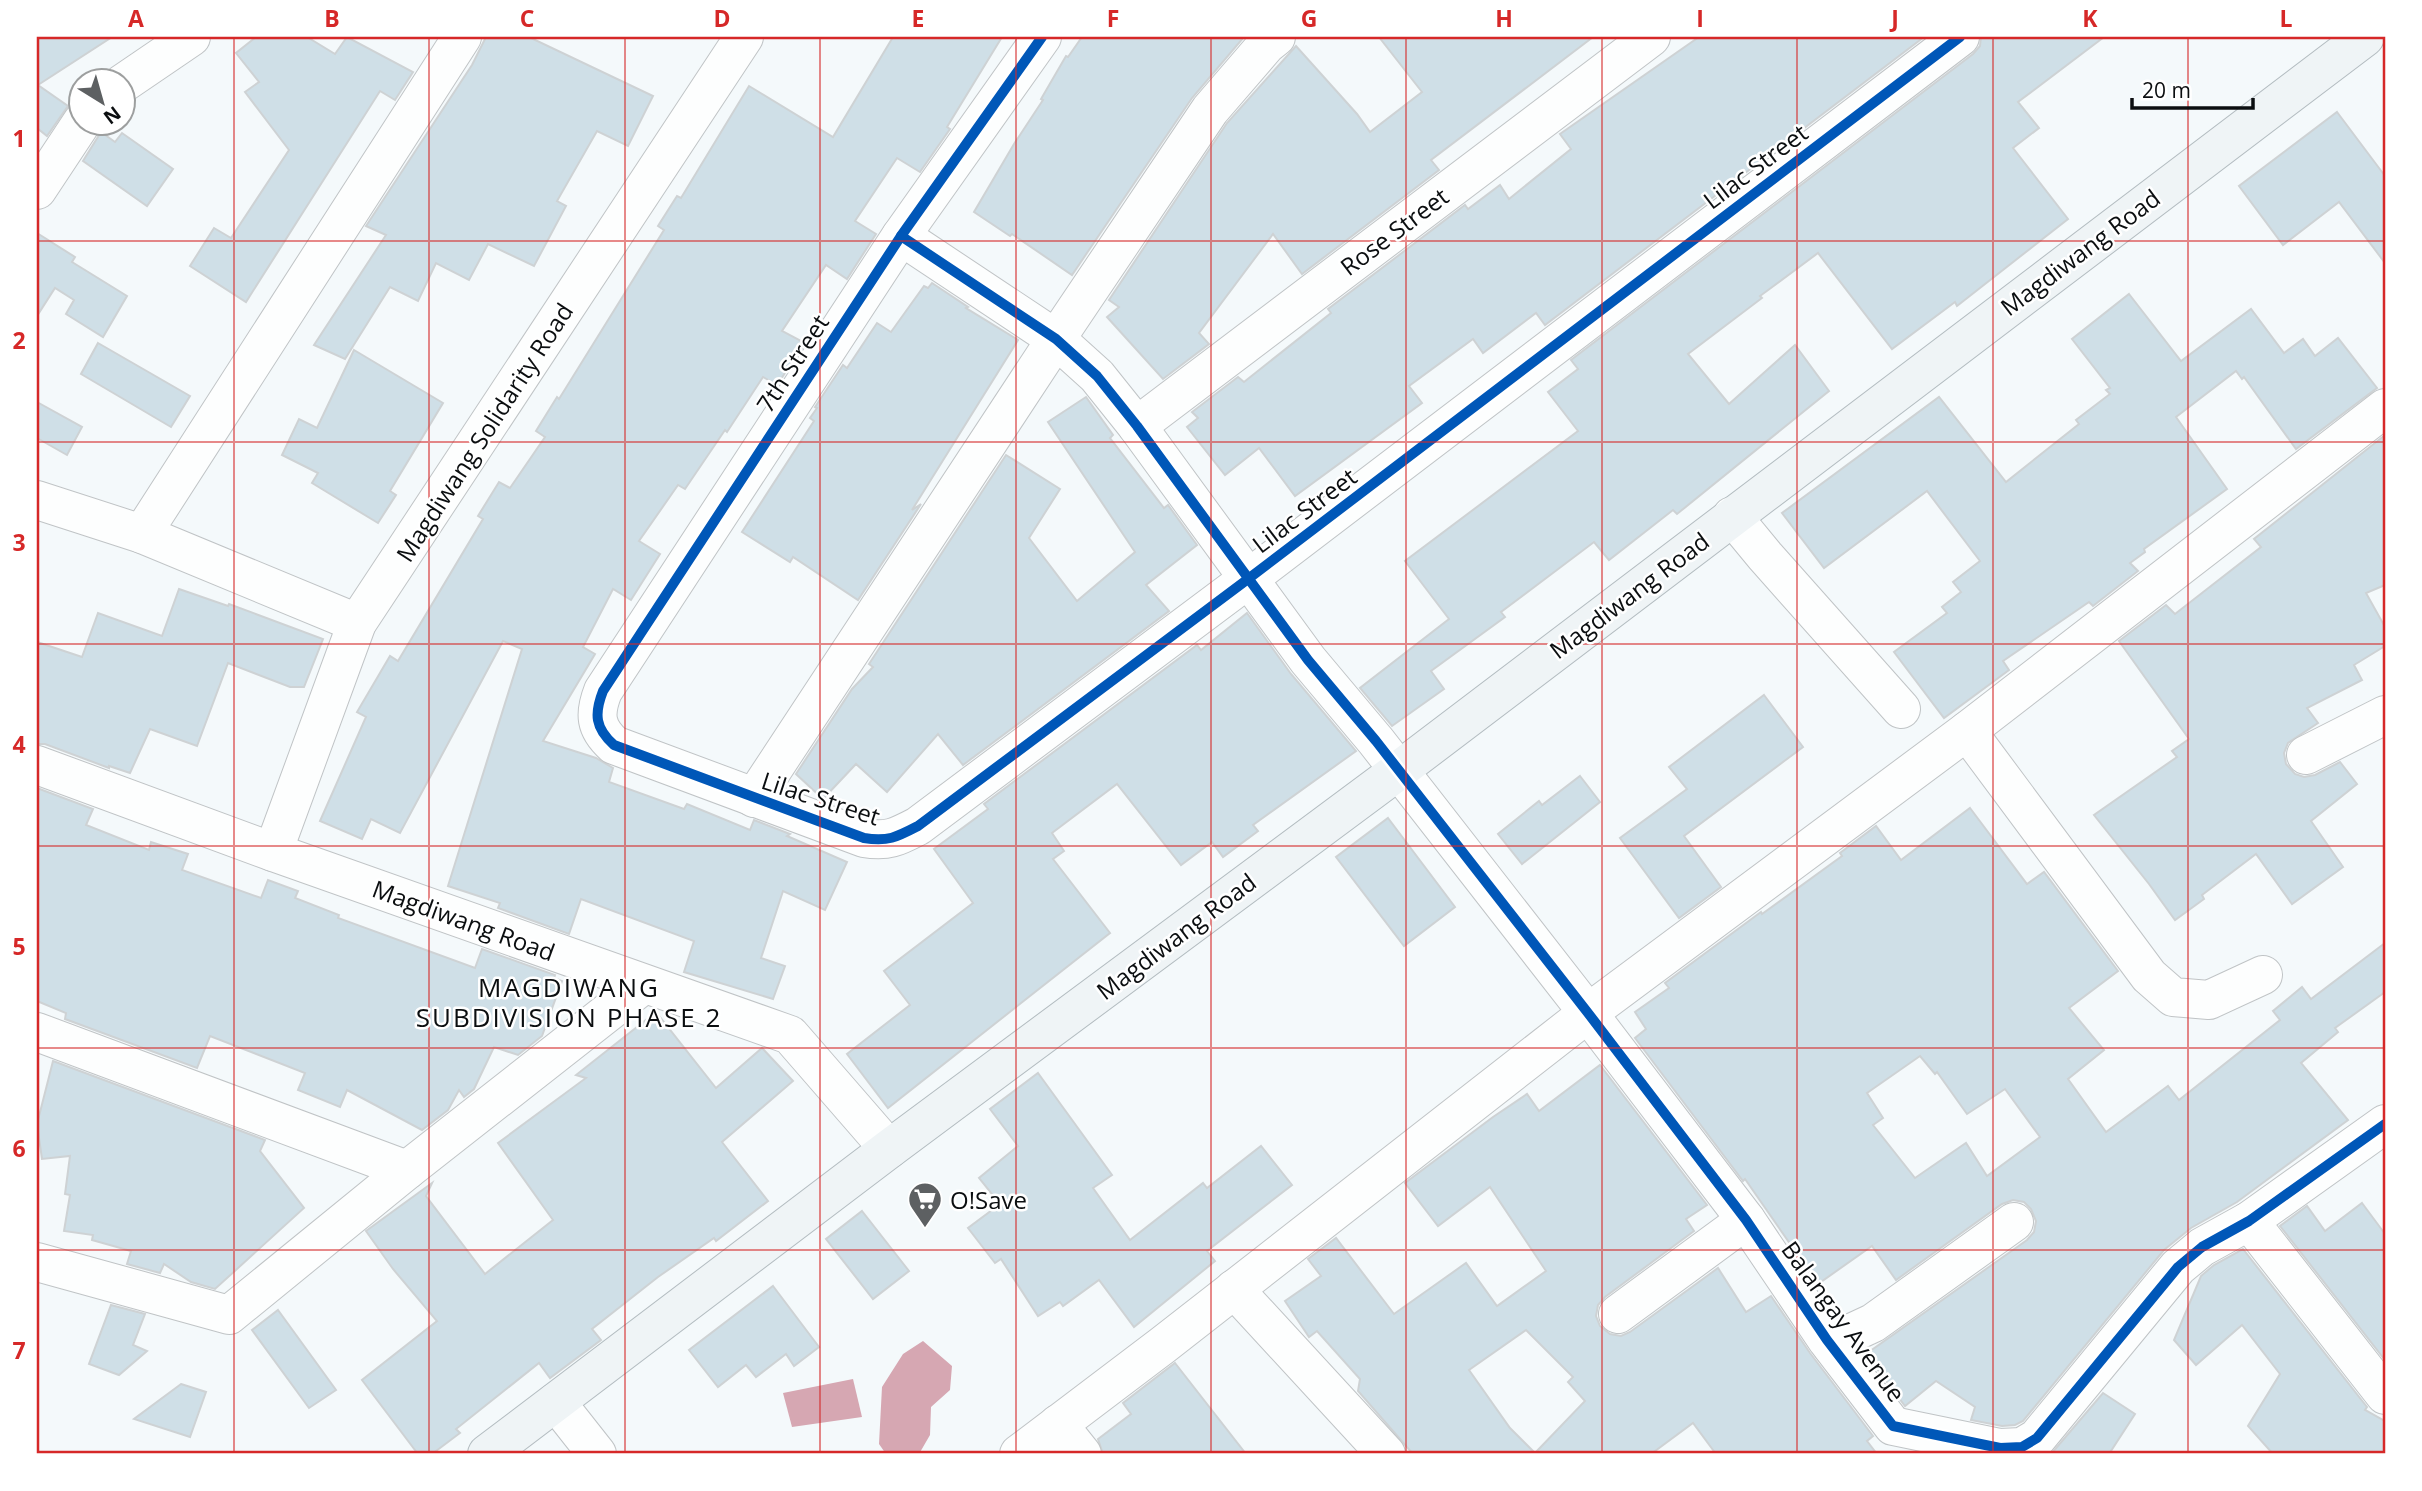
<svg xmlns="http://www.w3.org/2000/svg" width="2422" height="1491" viewBox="0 0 2422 1491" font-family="'Open Sans',sans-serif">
<rect width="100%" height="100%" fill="#f4f9fb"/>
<g fill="#d6a7b2">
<polygon points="923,1341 952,1366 950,1390 931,1407 930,1435 919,1454 886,1454 879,1444 882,1387 903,1354"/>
<polygon points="853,1379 862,1417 792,1427 783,1393"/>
</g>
<g fill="#cfdfe7" stroke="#ced2d4" stroke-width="2" fill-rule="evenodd">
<polygon points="37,37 112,37 38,85 68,106 47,136 37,128"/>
<polygon points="256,37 307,37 335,54 347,37 413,72 395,100 380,91 246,302 190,266 214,228 231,238 289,150 245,92 259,82 236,53"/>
<polygon points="486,37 529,37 653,96 628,146 597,131 557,201 566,206 534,266 488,244 469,280 436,263 418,301 390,287 345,359 314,345 386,235 366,226 472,65"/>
<polygon points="893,37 1002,37 947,127 950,129 920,172 897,158 855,221 876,234 847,279 826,265 782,331 805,343 777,385 763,377 727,432 725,430 685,489 678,485 639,541 660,554 631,600 613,589 583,647 595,654 543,741 596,758 613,768 609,782 684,809 687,804 750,830 754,820 790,834 787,836 847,862 825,910 783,891 761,958 785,966 773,999 684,972 694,941 581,899 569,934 498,908 500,903 448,886 522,649 503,641 400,833 371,819 362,839 320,821 366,717 357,712 390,656 398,661 483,519 478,516 499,482 510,488 545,437 536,431 557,397 559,399 664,230 658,226 677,196 681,198 749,86 833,137"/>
<polygon points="1082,37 1244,37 1192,98 1072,275 1012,234 1010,236 974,212 1014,144 1043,100 1041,99 1066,56 1068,57"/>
<polygon points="1379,37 1593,37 1431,160 1439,170 1302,274 1273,234 1199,333 1209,344 1163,379 1107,317 1119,307 1109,300 1227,123 1296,46 1357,114 1370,132 1422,92"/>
<polygon points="1699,37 1924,37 1545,325 1536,313 1483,353 1473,339 1409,386 1422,403 1295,496 1259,448 1225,475 1187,427 1198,418 1192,412 1238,377 1244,382 1331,313 1328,309 1465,205 1468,209 1500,185 1509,199 1571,149 1560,134"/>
<polygon points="1981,37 2104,37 2018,102 2039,128 2013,148 2068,219 1957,306 1955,302 1892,349 1818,253 1760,296 1762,298 1688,354 1729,404 1795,345 1829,391 1677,514 1673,510 1609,560 1594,542 1501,612 1505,617 1431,671 1444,689 1392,726 1360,688 1449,619 1405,561 1578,431 1548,392 1578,369 1571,360 1973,54 1980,46"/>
<polygon points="2337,112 2385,176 2385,263 2339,202 2283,245 2239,186"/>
<polygon points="101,132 115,142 122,133 173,169 147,206 83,161"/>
<polygon points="37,233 75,257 72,262 127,296 103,337 66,314 74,300 55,288 37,316"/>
<polygon points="932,283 968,307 966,308 1018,340 912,510 921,504 858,600 793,557 790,562 742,532 814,421 810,418 817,408 815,407 843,365 847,368 877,323 891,332 924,286 928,288"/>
<polygon points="2129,294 2181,361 2251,309 2284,353 2303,339 2315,356 2338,338 2377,388 2296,449 2244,377 2242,379 2236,371 2176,417 2227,489 2144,549 2145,552 2130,563 2138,571 2093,606 2089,602 2003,661 2009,670 1944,718 1894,652 1947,613 1942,607 1961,592 1953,582 1980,561 1927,491 1824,568 1782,513 1939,397 2006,482 2079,424 2076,420 2110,394 2106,390 2110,388 2072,339"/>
<polygon points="98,343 190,396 171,427 81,374"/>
<polygon points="354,350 443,403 390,491 396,495 378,523 312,483 318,473 282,455 299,419 317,428"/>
<polygon points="1086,397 1113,435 1110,438 1164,508 1168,505 1197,545 1146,585 1169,611 963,765 938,734 887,792 856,764 823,799 796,774 852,689 873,667 869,664 1006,455 1060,489 1029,538 1077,601 1135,552 1048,422"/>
<polygon points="37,402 82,427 67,455 37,438"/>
<polygon points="2385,435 2385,585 2366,593 2385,627 2385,646 2354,665 2362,680 2307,708 2318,723 2288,743 2284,753 2286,764 2295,774 2304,777 2315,775 2340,762 2357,784 2311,821 2343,867 2292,904 2256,854 2202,895 2204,899 2175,920 2149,884 2094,815 2177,757 2172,751 2189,739 2119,641 2166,605 2175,614 2261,547 2254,539"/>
<polygon points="179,589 228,606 229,604 323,639 304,687 290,687 228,663 197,746 150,729 130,773 109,766 109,768 45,744 37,744 37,642 82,657 98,613 162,636"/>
<polygon points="1247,613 1291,674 1356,751 1253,825 1258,831 1223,857 1212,842 1181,865 1117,784 1052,833 1064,851 1053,859 1110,933 888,1108 847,1054 910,1005 884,971 973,903 934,849 988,809 984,804 1197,645 1201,650"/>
<polygon points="1764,695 1803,747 1684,836 1721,887 1679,918 1620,838 1687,789 1669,767"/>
<polygon points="1580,776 1600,802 1522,864 1498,834 1539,801 1542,805"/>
<polygon points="37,788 93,809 86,825 149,850 151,842 188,854 182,870 261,898 268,880 298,891 295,898 339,915 338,918 475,968 482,949 555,975 554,978 562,981 542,1036 518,1055 494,1047 474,1089 464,1097 459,1090 448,1110 422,1130 347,1090 340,1107 298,1090 305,1073 210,1036 197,1068 65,1019 66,1013 37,1001"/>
<path d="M 1970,808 L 2027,884 L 2044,872 L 2118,971 L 2069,1008 L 2104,1050 L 2068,1079 L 2106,1132 L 2168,1086 L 2179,1100 L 2280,1020 L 2273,1011 L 2302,987 L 2311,999 L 2385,943 L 2385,992 L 2335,1028 L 2338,1032 L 2301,1063 L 2348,1120 L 2237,1202 L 2191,1228 L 2164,1250 L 2023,1421 L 2015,1425 L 2002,1426 L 1971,1420 L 1975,1407 L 1936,1381 L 1905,1406 L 1866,1354 L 2027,1240 L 2034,1232 L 2036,1221 L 2031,1209 L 2024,1202 L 2013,1200 L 2002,1204 L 1896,1280 L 1872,1246 L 1818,1284 L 1745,1179 L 1743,1181 L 1635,1038 L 1646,1029 L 1635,1012 L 1669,988 L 1665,983 L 1761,912 L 1762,914 L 1842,856 L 1840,853 L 1876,826 L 1901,860 ZM 1920,1056 L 1935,1074 L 1937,1072 L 1967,1114 L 2005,1089 L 2040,1137 L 1987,1176 L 1966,1143 L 1915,1178 L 1873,1125 L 1883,1118 L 1867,1093 Z"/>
<polygon points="1388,818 1455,907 1404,946 1336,857"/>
<polygon points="656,1012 716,1088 762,1048 793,1081 722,1142 768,1201 716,1241 714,1238 658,1277 592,1329 601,1340 550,1378 539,1363 456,1429 460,1433 432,1454 418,1454 362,1380 437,1321 393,1269 366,1231 432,1183 426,1196 485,1274 553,1220 498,1143 586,1078 576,1075"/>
<polygon points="53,1061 265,1140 260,1151 304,1208 215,1289 191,1282 164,1264 160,1273 127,1264 131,1251 92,1240 93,1235 64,1231 70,1195 65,1194 70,1156 42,1159 37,1124"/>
<path d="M 1600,1065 L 1707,1205 L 1686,1219 L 1694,1231 L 1605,1297 L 1598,1305 L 1596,1316 L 1600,1326 L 1610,1334 L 1621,1336 L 1630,1332 L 1718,1268 L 1746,1312 L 1771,1296 L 1810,1353 L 1873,1436 L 1867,1441 L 1877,1454 L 1716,1454 L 1693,1423 L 1651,1454 L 1413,1454 L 1358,1391 L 1360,1379 L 1317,1331 L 1309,1337 L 1285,1301 L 1321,1276 L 1308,1259 L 1336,1238 L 1394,1314 L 1466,1263 L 1497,1306 L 1546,1271 L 1490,1187 L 1438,1226 L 1405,1183 L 1493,1117 L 1527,1094 L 1539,1111 ZM 1526,1330 L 1573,1377 L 1568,1382 L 1585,1401 L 1535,1453 L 1510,1428 L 1469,1370 Z"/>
<polygon points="1038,1073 1112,1175 1093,1188 1130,1240 1203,1183 1207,1188 1261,1146 1292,1185 1207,1251 1215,1261 1134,1327 1099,1280 1063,1306 1060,1302 1038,1316 1001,1259 995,1263 968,1228 1000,1204 979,1178 1018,1146 990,1109"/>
<polygon points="2362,1203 2385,1234 2385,1360 2280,1226 2307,1206 2325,1231"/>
<polygon points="862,1211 909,1271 873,1299 826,1239"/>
<polygon points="2243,1249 2367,1407 2365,1410 2385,1421 2385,1454 2273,1454 2248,1426 2280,1374 2242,1325 2196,1365 2174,1340 2201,1276 2214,1265"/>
<polygon points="773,1286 819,1347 794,1366 786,1354 756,1377 746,1365 718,1387 689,1350"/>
<polygon points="111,1305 145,1314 133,1345 147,1351 119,1375 89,1364"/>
<polygon points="278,1310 336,1390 309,1408 252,1330"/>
<polygon points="1175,1363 1246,1454 1103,1454 1098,1439 1131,1414 1123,1403"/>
<polygon points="181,1384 206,1392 190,1437 134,1419"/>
<polygon points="2103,1393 2135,1414 2109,1454 2051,1454"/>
</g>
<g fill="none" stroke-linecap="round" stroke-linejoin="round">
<g stroke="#c0c4c6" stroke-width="40">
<g id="minor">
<path d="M 1042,37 L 901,236 L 603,691 C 594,714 595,728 614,745 L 864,838 C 888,842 897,837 918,826 L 1248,579 L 1960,37"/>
<polyline points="122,84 191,37"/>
<polyline points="37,190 82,122"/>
<polyline points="901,236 1056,339 1097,376 1137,426 1308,660 1376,741 1588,1013 1746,1220 1827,1340 1893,1426 2000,1448 2022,1447 2037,1438 2178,1267 2202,1247 2249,1221 2385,1124"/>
<polyline points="1137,426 1651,37"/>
<polyline points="37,500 142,534 357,623"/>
<polyline points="1732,516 1765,556 1901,709"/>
<polyline points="142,534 462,37"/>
<polyline points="1967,731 2149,976 2173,997 2209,1000 2263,975"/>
<polyline points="2306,755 2385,715"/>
<polyline points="37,765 273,852 790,1035 889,1149"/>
<polyline points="754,798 1056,339 1210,110 1266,45 1276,37"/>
<polyline points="273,852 357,623 744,37"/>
<polyline points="37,1032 407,1170"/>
<polyline points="2249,1221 2385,1395"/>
<polyline points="37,1262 229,1315 407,1170 644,984"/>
<polyline points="1234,1289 1386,1454"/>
<polyline points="1618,1314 1746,1220"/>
<polyline points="1832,1346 1845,1336 1873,1323 2014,1222"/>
<polyline points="556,1402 597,1454"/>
<polyline points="1058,1424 1082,1454"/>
<polyline points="1019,1454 1163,1345 1588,1013 1967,731 2385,408"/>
</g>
</g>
<g stroke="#b3bcc0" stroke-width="40">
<polyline id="major" points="487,1454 889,1149 1398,771 2365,37"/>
</g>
<use href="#minor" stroke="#fdfefe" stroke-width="38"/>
<use href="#major" stroke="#eff4f6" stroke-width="38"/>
<g stroke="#fff" stroke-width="15">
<g id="cycleway">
<path d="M 1042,37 L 901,236 L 603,691 C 594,714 595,728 614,745 L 864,838 C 888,842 897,837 918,826 L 1248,579 L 1960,37"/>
<polyline points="901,236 1056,339 1097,376 1137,426 1308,660 1376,741 1588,1013 1746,1220 1827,1340 1893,1426 2000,1448 2022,1447 2037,1438 2178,1267 2202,1247 2249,1221 2385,1124"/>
</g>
</g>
<use href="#cycleway" stroke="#0057b8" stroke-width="10"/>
</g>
<path fill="none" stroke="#d62828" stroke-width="2" stroke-opacity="0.55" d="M 234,37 L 234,1454M 429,37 L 429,1454M 625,37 L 625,1454M 820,37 L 820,1454M 1016,37 L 1016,1454M 1211,37 L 1211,1454M 1406,37 L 1406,1454M 1602,37 L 1602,1454M 1797,37 L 1797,1454M 1993,37 L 1993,1454M 2188,37 L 2188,1454M 37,241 L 2385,241M 37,442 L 2385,442M 37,644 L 2385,644M 37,846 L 2385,846M 37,1048 L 2385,1048M 37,1250 L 2385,1250"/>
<defs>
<g id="supermarket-pin" transform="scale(1.75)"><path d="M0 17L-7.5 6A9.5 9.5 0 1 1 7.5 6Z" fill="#5d6062" stroke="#fff"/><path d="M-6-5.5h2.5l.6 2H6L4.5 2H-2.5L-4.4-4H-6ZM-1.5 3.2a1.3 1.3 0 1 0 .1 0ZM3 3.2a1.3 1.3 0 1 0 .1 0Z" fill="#fff"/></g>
</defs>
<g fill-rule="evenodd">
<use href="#supermarket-pin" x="925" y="1199"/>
</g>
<g text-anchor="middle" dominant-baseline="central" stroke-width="5" stroke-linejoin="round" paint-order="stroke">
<g font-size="24" fill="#0b0e10" stroke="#fff">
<text transform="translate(1755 166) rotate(-37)">Lilac Street</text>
<text transform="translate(1394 231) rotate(-37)">Rose Street</text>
<text transform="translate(2080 252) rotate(-37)">Magdiwang Road</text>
<text transform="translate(792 363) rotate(-57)">7th Street</text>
<text transform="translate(484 432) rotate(-57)">Magdiwang Solidarity Road</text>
<text transform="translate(1304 510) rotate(-37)">Lilac Street</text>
<text transform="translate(1629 595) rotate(-37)">Magdiwang Road</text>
<text transform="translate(821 798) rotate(18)">Lilac Street</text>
<text transform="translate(464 920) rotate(20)">Magdiwang Road</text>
<text transform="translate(1176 936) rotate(-37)">Magdiwang Road</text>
<text transform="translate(1844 1321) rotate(54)">Balangay Avenue</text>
</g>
<g font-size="24" fill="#0b0e10" stroke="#fff" text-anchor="start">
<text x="950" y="1199">O!Save</text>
</g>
<g font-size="26" letter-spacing="2" fill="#0b0e10" stroke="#fff">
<text x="569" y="987">MAGDIWANG<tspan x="569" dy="30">SUBDIVISION PHASE 2</tspan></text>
</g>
</g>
<rect width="2422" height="1491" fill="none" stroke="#ffffff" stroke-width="77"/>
<g transform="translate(102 102) rotate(143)"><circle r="33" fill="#ffffff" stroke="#9d9f9f" stroke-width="2"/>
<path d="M0-5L12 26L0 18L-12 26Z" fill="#5d6062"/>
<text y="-10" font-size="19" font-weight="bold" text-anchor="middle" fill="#0b0e10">N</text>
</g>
<path d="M2132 98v10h121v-10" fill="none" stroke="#0b0e10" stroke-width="3.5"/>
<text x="2142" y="98" font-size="21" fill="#0b0e10" stroke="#ffffff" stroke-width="5" paint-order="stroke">20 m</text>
<rect x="38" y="38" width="2346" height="1414" fill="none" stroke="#d62828" stroke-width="2.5"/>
<g font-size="23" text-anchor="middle" font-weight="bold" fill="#d62828">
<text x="136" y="27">A</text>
<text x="332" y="27">B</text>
<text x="527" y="27">C</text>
<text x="722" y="27">D</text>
<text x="918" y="27">E</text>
<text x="1113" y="27">F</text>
<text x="1309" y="27">G</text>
<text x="1504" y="27">H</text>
<text x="1700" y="27">I</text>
<text x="1895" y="27">J</text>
<text x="2090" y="27">K</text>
<text x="2286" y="27">L</text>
<text x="19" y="147">1</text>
<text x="19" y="349">2</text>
<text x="19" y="551">3</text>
<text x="19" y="753">4</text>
<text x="19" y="955">5</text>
<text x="19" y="1157">6</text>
<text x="19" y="1359">7</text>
</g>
</svg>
